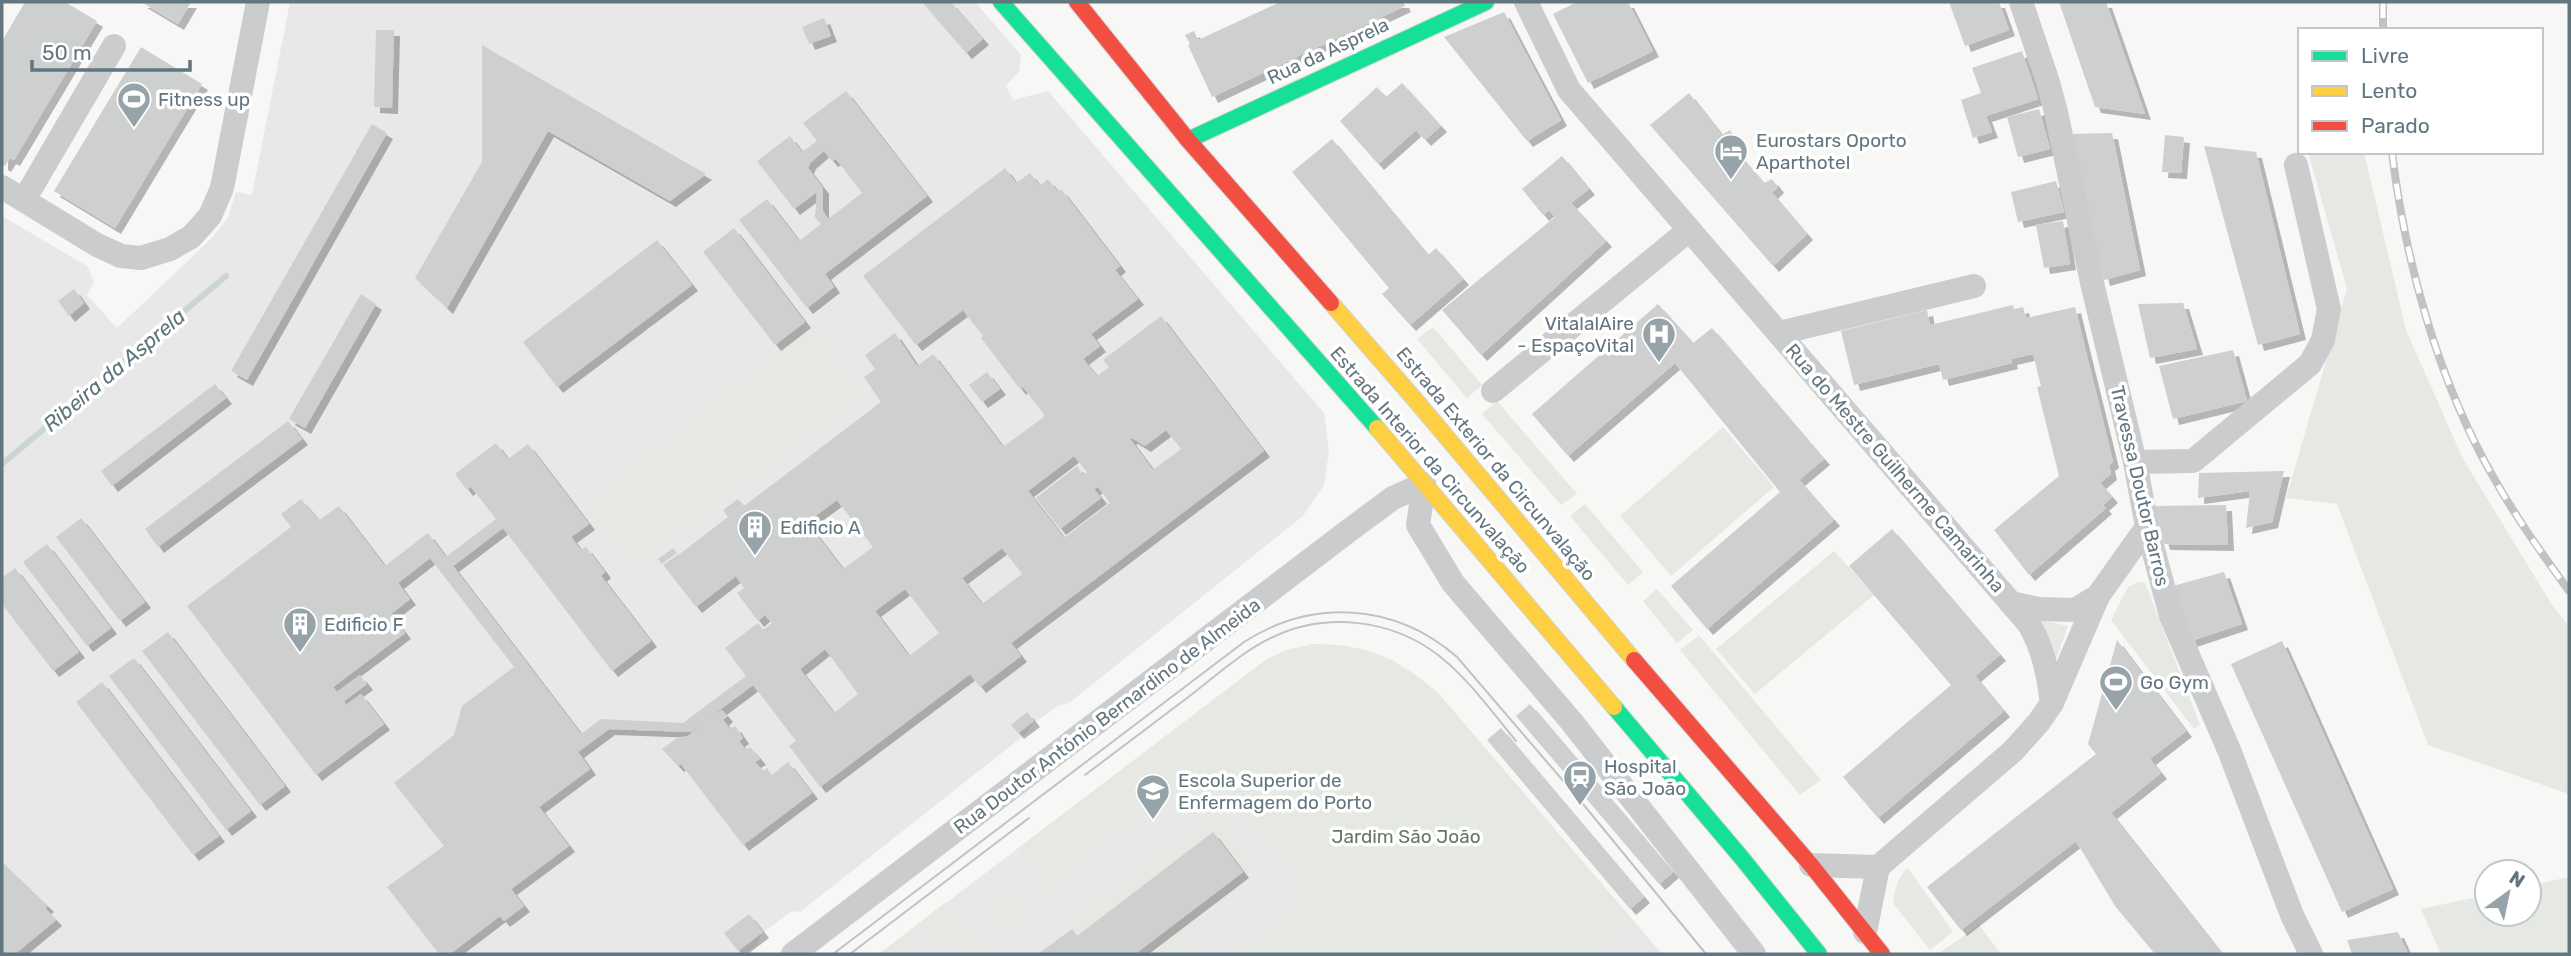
<svg xmlns="http://www.w3.org/2000/svg" width="2571" height="956" viewBox="0 0 2571 956" font-family="Rubik,sans-serif">
<defs>
<filter id="shadow"><feDropShadow dx="6" dy="6" stdDeviation="0" flood-color="#0004"/></filter>
</defs>
<rect width="100%" height="100%" fill="#f7f7f6"/>
<g fill="#e7e8e7">
<polygon points="290,2 975,2 1021,55 1019,71 1006,86 1013,100 1048,91 1324,413 1329,451 1324,485 1303,516 1069,703 1058,706 1032,724 1027,733 800,912 792,911 762,933 757,945 745,954 2,954 2,216 87,266 94,282 87,295 117,328 211,239 228,217 236,192 252,195"/>
<polygon points="1314,644 1339,645 1367,650 1392,660 1416,675 1438,693 1662,954 879,954 1267,659 1287,650"/>
</g>
<g fill="#e6e9e3">
<polygon points="2308,152 2364,152 2406,330 2463,459 2552,605 2569,626 2569,794 2428,745 2337,504 2286,498 2347,289"/>
<polygon points="812,325 866,395 632,570 582,503"/>
<polygon points="1433,327 1482,385 1467,398 1417,339"/>
<polygon points="1497,401 1577,494 1561,505 1482,414"/>
<polygon points="1723,427 1774,487 1671,576 1620,516"/>
<polygon points="1585,504 1643,572 1628,585 1570,516"/>
<polygon points="1834,551 1874,595 1755,694 1716,649"/>
<polygon points="2139,582 2145,583 2200,725 2194,729 2111,620 2128,587"/>
<polygon points="1657,589 1693,630 1677,643 1643,601"/>
<polygon points="2041,620 2068,626 2056,659"/>
<polygon points="1699,635 1821,780 1800,795 1680,650"/>
<path d="M 1314,644 C 1367,645 1398,659 1438,693 L 1644,933 L 1639,937 L 1623,930 L 1593,954 L 1231,954 L 1295,906 L 1301,897 L 1302,891 L 1232,794 L 1219,788 L 1211,790 L 1194,803 L 1181,787 L 1053,884 L 1064,899 L 1060,901 L 1056,900 L 1017,849 L 1267,659 L 1287,650 Z"/>
<polygon points="1216,813 1220,814 1256,864 1244,874 1212,833 1077,936 1067,923"/>
<path d="M 1908,868 L 1953,932 L 1930,950 L 1893,903 C 1895,890 1897,877 1908,868 Z"/>
<polygon points="2569,877 2569,954 2441,954 2421,909 2487,895 2487,914 2529,914 2529,886"/>
<polygon points="1003,891 1009,892 1030,919 1029,924 1012,936 1007,935 986,908 988,902"/>
<polygon points="946,902 984,954 969,954 963,945 953,943 943,950 927,929 892,954 879,954"/>
<polygon points="1202,903 1207,909 1178,931 1196,954 1147,954 1177,931 1173,925"/>
<polygon points="1979,925 2001,954 1938,954"/>
</g>
<g fill="none" stroke-linecap="round" stroke-linejoin="round">
<polyline stroke="#cbd5d6" stroke-width="6" points="2,464 226,276"/>
</g>
<g fill="#ced0d0" fill-rule="evenodd" filter="url(#shadow)">
<polygon points="25,2 65,2 97,21 14,160 10,158 5,166 2,164 2,41"/>
<polygon points="141,2 191,2 178,24"/>
<polygon points="922,2 951,2 983,39 966,53"/>
<polygon points="1280,2 1403,2 1405,6 1212,97 1188,45 1190,44 1185,35 1194,31 1198,40"/>
<polygon points="1577,2 1628,2 1653,51 1588,83 1553,14"/>
<polygon points="1949,2 1999,2 2009,30 1965,46"/>
<polygon points="2059,2 2106,2 2145,114 2095,107"/>
<polygon points="1504,12 1561,120 1527,141 1444,37"/>
<polygon points="824,18 831,36 809,44 802,27"/>
<polygon points="376,30 394,30 392,108 374,107"/>
<polygon points="482,45 706,174 670,201 548,131 447,308 415,278 482,162"/>
<polygon points="141,47 202,84 115,228 54,191"/>
<polygon points="2022,51 2038,99 1986,116 1992,132 1973,138 1961,100 1981,93 1972,68"/>
<polygon points="1402,83 1441,126 1425,140 1416,130 1378,164 1340,121 1377,87 1386,97"/>
<path d="M 846,91 L 927,196 L 825,274 L 834,287 L 807,308 L 739,220 L 767,199 L 799,241 L 821,224 L 815,217 L 817,192 L 794,209 L 757,161 L 790,136 L 802,152 L 817,141 L 803,123 ZM 824,151 L 832,161 L 836,159 L 862,193 L 828,219 L 823,211 L 823,188 L 808,168 L 810,163 Z"/>
<polygon points="1689,93 1722,135 1730,130 1736,139 1730,144 1764,183 1772,179 1778,187 1772,193 1807,234 1773,266 1650,125"/>
<polygon points="2039,109 2050,149 2018,157 2007,117"/>
<polygon points="372,124 387,133 247,380 231,371"/>
<polygon points="2112,133 2140,270 2104,280 2069,134"/>
<polygon points="2165,135 2184,137 2181,173 2162,172"/>
<polygon points="1332,139 1428,255 1436,248 1463,279 1410,325 1382,294 1389,288 1292,172"/>
<polygon points="2204,146 2256,152 2300,334 2258,345"/>
<polygon points="1562,156 1589,189 1571,203 1606,241 1481,355 1442,310 1555,217 1549,210 1543,215 1522,189"/>
<path d="M 1005,168 L 1016,183 L 1030,173 L 1040,186 L 1048,179 L 1058,192 L 1061,189 L 1120,266 L 1115,270 L 1138,299 L 1091,334 L 1100,346 L 1083,359 L 1097,376 L 1109,367 L 1103,360 L 1161,316 L 1264,451 L 1011,643 L 1021,656 L 980,687 L 970,674 L 820,787 L 789,746 L 796,741 L 753,685 L 710,717 L 722,710 L 727,716 L 723,720 L 730,729 L 735,726 L 743,738 L 739,741 L 746,750 L 750,747 L 760,759 L 755,762 L 763,771 L 767,768 L 772,775 L 788,762 L 812,793 L 743,845 L 681,764 L 678,766 L 662,749 L 677,738 L 688,736 L 702,723 L 690,732 L 609,729 L 578,752 L 590,769 L 539,807 L 569,846 L 511,889 L 524,906 L 504,921 L 500,916 L 450,954 L 439,954 L 387,887 L 444,846 L 394,783 L 454,735 L 462,706 L 514,667 L 430,558 L 398,583 L 410,599 L 391,614 L 405,633 L 333,687 L 337,692 L 360,675 L 367,684 L 344,701 L 346,705 L 361,694 L 384,724 L 316,775 L 187,606 L 291,527 L 281,514 L 301,499 L 319,520 L 339,506 L 385,566 L 428,533 L 446,557 L 496,519 L 471,487 L 467,490 L 455,474 L 496,443 L 508,459 L 528,444 L 589,524 L 571,537 L 581,550 L 586,547 L 605,572 L 601,576 L 651,641 L 612,671 L 503,528 L 453,566 L 581,734 L 601,719 L 683,723 L 746,676 L 725,648 L 758,623 L 763,630 L 772,623 L 765,615 L 758,621 L 737,593 L 744,588 L 736,576 L 696,607 L 664,566 L 728,517 L 723,510 L 738,499 L 744,506 L 881,402 L 864,377 L 875,369 L 865,355 L 895,333 L 917,366 L 933,354 L 1003,447 L 1045,416 L 1023,387 L 1020,389 L 981,338 L 983,336 L 963,310 L 916,345 L 863,276 ZM 1166,430 L 1181,449 L 1153,470 L 1130,439 L 1132,438 L 1145,446 ZM 1074,456 L 1087,472 L 1083,475 L 1077,466 L 1036,498 L 1060,529 L 1101,498 L 1094,489 L 1098,487 L 1110,503 L 1064,538 L 1028,491 ZM 837,500 L 873,547 L 843,569 L 807,522 ZM 1002,548 L 1022,574 L 982,604 L 962,578 ZM 905,589 L 939,633 L 909,656 L 875,611 ZM 825,649 L 858,694 L 834,713 L 800,669 Z"/>
<polygon points="2056,181 2064,212 2018,222 2011,192"/>
<polygon points="2063,221 2070,264 2044,268 2036,225"/>
<polygon points="734,228 805,322 775,345 703,252"/>
<polygon points="657,240 692,285 557,387 523,342"/>
<polygon points="74,289 84,303 69,316 58,301"/>
<polygon points="361,294 376,304 305,428 289,419"/>
<polygon points="2183,303 2197,349 2150,358 2138,304"/>
<polygon points="1658,304 1693,343 1712,328 1824,459 1799,480 1834,520 1707,629 1671,586 1780,492 1675,363 1568,456 1532,414"/>
<polygon points="2013,305 2014,309 2023,307 2026,318 2075,307 2113,462 2109,465 2111,474 2100,483 2112,497 2103,505 2106,508 2029,575 1994,530 2059,476 2037,387 2041,386 2033,354 2011,359 2012,363 1943,380 1939,364 1854,385 1841,331 1927,310 1930,325"/>
<polygon points="2233,350 2247,401 2173,419 2159,366"/>
<polygon points="987,372 1000,389 982,402 969,385"/>
<polygon points="215,384 226,398 112,486 101,471"/>
<polygon points="288,421 302,439 158,547 145,529"/>
<polygon points="2284,471 2272,522 2246,528 2250,491 2198,498 2199,473"/>
<polygon points="2226,505 2228,545 2164,544 2154,506"/>
<polygon points="81,518 145,602 120,621 56,537"/>
<polygon points="1892,529 2000,655 1975,676 2004,711 1878,818 1843,777 1951,685 1849,566"/>
<polygon points="47,544 111,628 87,646 23,562"/>
<polygon points="673,548 677,553 662,564 658,559"/>
<polygon points="15,568 79,652 53,671 2,604 2,578"/>
<polygon points="2224,572 2242,624 2191,641 2173,586"/>
<polygon points="168,632 285,786 260,805 142,651"/>
<polygon points="2117,640 2186,731 2150,759 2161,773 2111,813 2222,954 2155,954 2115,906 2076,841 1961,930 1927,887 2096,754 2088,744"/>
<polygon points="2282,641 2393,889 2342,912 2231,664"/>
<polygon points="134,658 251,811 226,830 109,676"/>
<polygon points="102,682 219,836 193,855 76,702"/>
<polygon points="1530,704 1673,872 1659,884 1516,716"/>
<polygon points="1027,712 1034,721 1018,733 1011,725"/>
<polygon points="1501,728 1644,897 1630,909 1487,740"/>
<polygon points="1213,832 1243,872 1135,954 1038,954 1072,929 1077,936"/>
<polygon points="2,862 48,906 45,908 56,920 15,954 2,954"/>
<polygon points="749,914 763,932 738,951 724,933"/>
<polygon points="2398,932 2408,954 2352,954 2347,940"/>
</g>
<g fill="none" stroke-linecap="round" stroke-linejoin="round">
<g stroke="#d2d4d4" stroke-width="18">
<g id="fast">
<polyline points="1001,2 1377,428"/>
<polyline points="1188,140 1486,2"/>
<polyline points="1614,707 1741,857 1819,954"/>
</g>
</g>
<g stroke="#d2d4d4" stroke-width="18">
<g id="slow">
<polyline points="1331,303 1417,402 1634,660"/>
<polyline points="1377,428 1614,707"/>
</g>
</g>
<g stroke="#d2d4d4" stroke-width="18">
<g id="jam">
<polyline points="1077,2 1188,140 1331,303"/>
<polyline points="1634,660 1811,865 1882,954"/>
</g>
</g>
<g stroke="#cbcccd" stroke-width="24">
<path d="M 1526,2 L 1569,90 L 2029,624 C 2044,650 2048,674 2052,703"/>
<polyline points="2021,2 2048,82 2056,112 2093,287 2135,462 2147,527 2171,616 2229,750 2292,915 2311,954"/>
<polyline points="2,187 97,245 121,256 141,258 170,249 191,237 210,216 222,188 258,2"/>
<polyline points="24,200 114,46"/>
<polyline points="1779,333 1974,286"/>
<polyline points="1493,391 1689,230"/>
<polyline points="2135,462 2193,461 2310,364 2323,340 2329,309 2296,165"/>
<polyline points="1424,484 1418,525 1453,583 1571,721 1754,954"/>
<polyline points="2011,603 2038,609 2075,610 2098,596"/>
<polyline points="1811,865 1878,867"/>
<polyline points="1865,932 1878,867 2013,751 2039,722 2052,703 2098,596 2147,527"/>
<polyline points="793,954 1351,529 1393,498 1424,484"/>
</g>
<use href="#fast" stroke="#16e098" stroke-width="16"/>
<use href="#slow" stroke="#ffcf43" stroke-width="16"/>
<use href="#jam" stroke="#f24e42" stroke-width="16"/>
<g stroke="#c1c2c3" stroke-width="2">
<path d="M 1085,775 C 1120,749 1155,722 1191,695 C 1217,675 1243,651 1273,637 C 1326,612 1391,619 1438,655 C 1468,678 1492,712 1516,741"/>
<path d="M 833,954 L 1244,642 C 1313,598 1395,603 1457,657 L 1583,804 L 1706,954"/>
<polyline points="850,954 1029,818"/>
</g>
<g stroke="#c1c2c3" stroke-width="8">
<g id="rail">
<polyline points="2383,2 2383,30"/>
<path d="M 2392,152 C 2405,262 2439,384 2495,480 C 2517,519 2543,555 2569,591"/>
</g>
</g>
<use href="#rail" stroke="#fff" stroke-width="5" stroke-dasharray="16" stroke-linecap="butt"/>
</g>
<defs>
<g id="stadium-pin" transform="scale(1.75)"><path d="M0 17L-7.5 6A9.5 9.5 0 1 1 7.5 6Z" fill="#96a3a9" stroke="#fff"/><path d="M0-5a6.5 5 0 1 0 0 10a6.5 5 0 1 0 0-10ZM-3.5-1.8h7v3.6h-7Z" fill="#fff"/></g>
<g id="hotel-pin" transform="scale(1.75)"><path d="M0 17L-7.5 6A9.5 9.5 0 1 1 7.5 6Z" fill="#96a3a9" stroke="#fff"/><path d="M-6-4.5h1.5V1H6V5H4.5V3h-9V5H-6ZM-4 0a1.8 1.8 0 1 1 3.6 0ZM.5 0V-2.5h3Q6-2.5 6 0Z" fill="#fff"/></g>
<g id="hospital-pin" transform="scale(1.75)"><path d="M0 17L-7.5 6A9.5 9.5 0 1 1 7.5 6Z" fill="#96a3a9" stroke="#fff"/><path d="M-5-5h3v3.5h4V-5h3V5h-3V1.5h-4V5h-3Z" fill="#fff"/></g>
<g id="building-pin" transform="scale(1.75)"><path d="M0 17L-7.5 6A9.5 9.5 0 1 1 7.5 6Z" fill="#96a3a9" stroke="#fff"/><path d="M-4-6H4V6H1V3H-1V6H-4ZM-2.5-4.3h1.7v1.8h-1.7ZM.8-4.3h1.7v1.8H.8ZM-2.5-1h1.7V.8h-1.7ZM.8-1h1.7V.8H.8Z" fill="#fff"/></g>
<g id="station-pin" transform="scale(1.75)"><path d="M0 17L-7.5 6A9.5 9.5 0 1 1 7.5 6Z" fill="#96a3a9" stroke="#fff"/><path d="M-3-6H3Q5-6 5-4V2Q5 4 3 4L4.5 6H3L1.5 4h-3L-3 6H-4.5L-3 4Q-5 4-5 2V-4Q-5-6-3-6ZM-3.5-4v3h7v-3ZM-3.5 1v1.5H-2V1ZM2 1v1.5H3.5V1Z" fill="#fff"/></g>
<g id="university-pin" transform="scale(1.75)"><path d="M0 17L-7.5 6A9.5 9.5 0 1 1 7.5 6Z" fill="#96a3a9" stroke="#fff"/><path d="M0-5L7-2L0 1L-7-2ZM-4 1L0 2.5L4 1V4Q0 6-4 4Z" fill="#fff"/></g>
</defs>
<g fill-rule="evenodd">
<use href="#stadium-pin" x="134" y="99"/>
<use href="#hotel-pin" x="1731" y="151"/>
<use href="#hospital-pin" x="1659" y="334"/>
<use href="#building-pin" x="755" y="527"/>
<use href="#building-pin" x="300" y="624"/>
<use href="#stadium-pin" x="2116" y="682"/>
<use href="#station-pin" x="1580" y="777"/>
<use href="#university-pin" x="1153" y="791"/>
</g>
<g text-anchor="middle" dominant-baseline="central" stroke-width="7" stroke-linejoin="round" paint-order="stroke">
<g font-size="19" fill="#627680" stroke="#fff">
<text transform="translate(1328 51) rotate(-25)">Rua da Asprela</text>
<text transform="translate(1430 460) rotate(49)">Estrada Interior da Circunvalação</text>
<text transform="translate(1496 464) rotate(50)">Estrada Exterior da Circunvalação</text>
<text transform="translate(1895 468) rotate(49)">Rua do Mestre Guilherme Camarinha</text>
<text transform="translate(2140 486) rotate(77)">Travessa Doutor Barros</text>
<text transform="translate(1107 716) rotate(-37)">Rua Doutor António Bernardino de Almeida</text>
</g>
<g font-size="19" fill="#627680" stroke="#fff" text-anchor="start">
<text x="158" y="99">Fitness up</text>
<text x="1756" y="140">Eurostars Oporto<tspan x="1756" dy="22">Aparthotel</tspan></text>
<text x="1634" y="323" text-anchor="end">VitalalAire<tspan x="1634" dy="22">- EspaçoVital</tspan></text>
<text x="780" y="527">Edificio A</text>
<text x="324" y="624">Edificio F</text>
<text x="2140" y="682">Go Gym</text>
<text x="1604" y="766">Hospital<tspan x="1604" dy="22">São João</tspan></text>
<text x="1178" y="780">Escola Superior de<tspan x="1178" dy="22">Enfermagem do Porto</tspan></text>
</g>
<g font-size="19" fill="#677861" stroke="#fff">
<text x="1406" y="836">Jardim São João</text>
</g>
<g font-size="21" font-style="italic" fill="#5e767b" stroke="#fff">
<text transform="translate(114 370) rotate(-40)">Ribeira da Asprela</text>
</g>
</g>
<rect width="2571" height="956" fill="none" stroke="#627680" stroke-width="7"/>
<rect x="2298" y="28" width="245" height="126" fill="#ffffff" stroke="#c0c8cc" stroke-width="2"/>
<rect x="2312" y="51" width="35" height="10" fill="#16e098" stroke="#c0c8cc" stroke-width="2"/>
<text x="2361" y="63" font-size="21" fill="#627680">Livre</text>
<rect x="2312" y="86" width="35" height="10" fill="#ffcf43" stroke="#c0c8cc" stroke-width="2"/>
<text x="2361" y="98" font-size="21" fill="#627680">Lento</text>
<rect x="2312" y="121" width="35" height="10" fill="#f24e42" stroke="#c0c8cc" stroke-width="2"/>
<text x="2361" y="133" font-size="21" fill="#627680">Parado</text>
<g transform="translate(2508 893) rotate(33)"><circle r="33" fill="#ffffff" stroke="#c0c8cc" stroke-width="2"/>
<path d="M0-5L12 26L0 18L-12 26Z" fill="#96a3a9"/>
<text y="-10" font-size="19" font-weight="bold" text-anchor="middle" fill="#627680">N</text>
</g>
<path d="M32 60v10h158v-10" fill="none" stroke="#627680" stroke-width="3.5"/>
<text x="42" y="60" font-size="21" fill="#627680" stroke="#ffffff" stroke-width="5" paint-order="stroke">50 m</text>
</svg>
